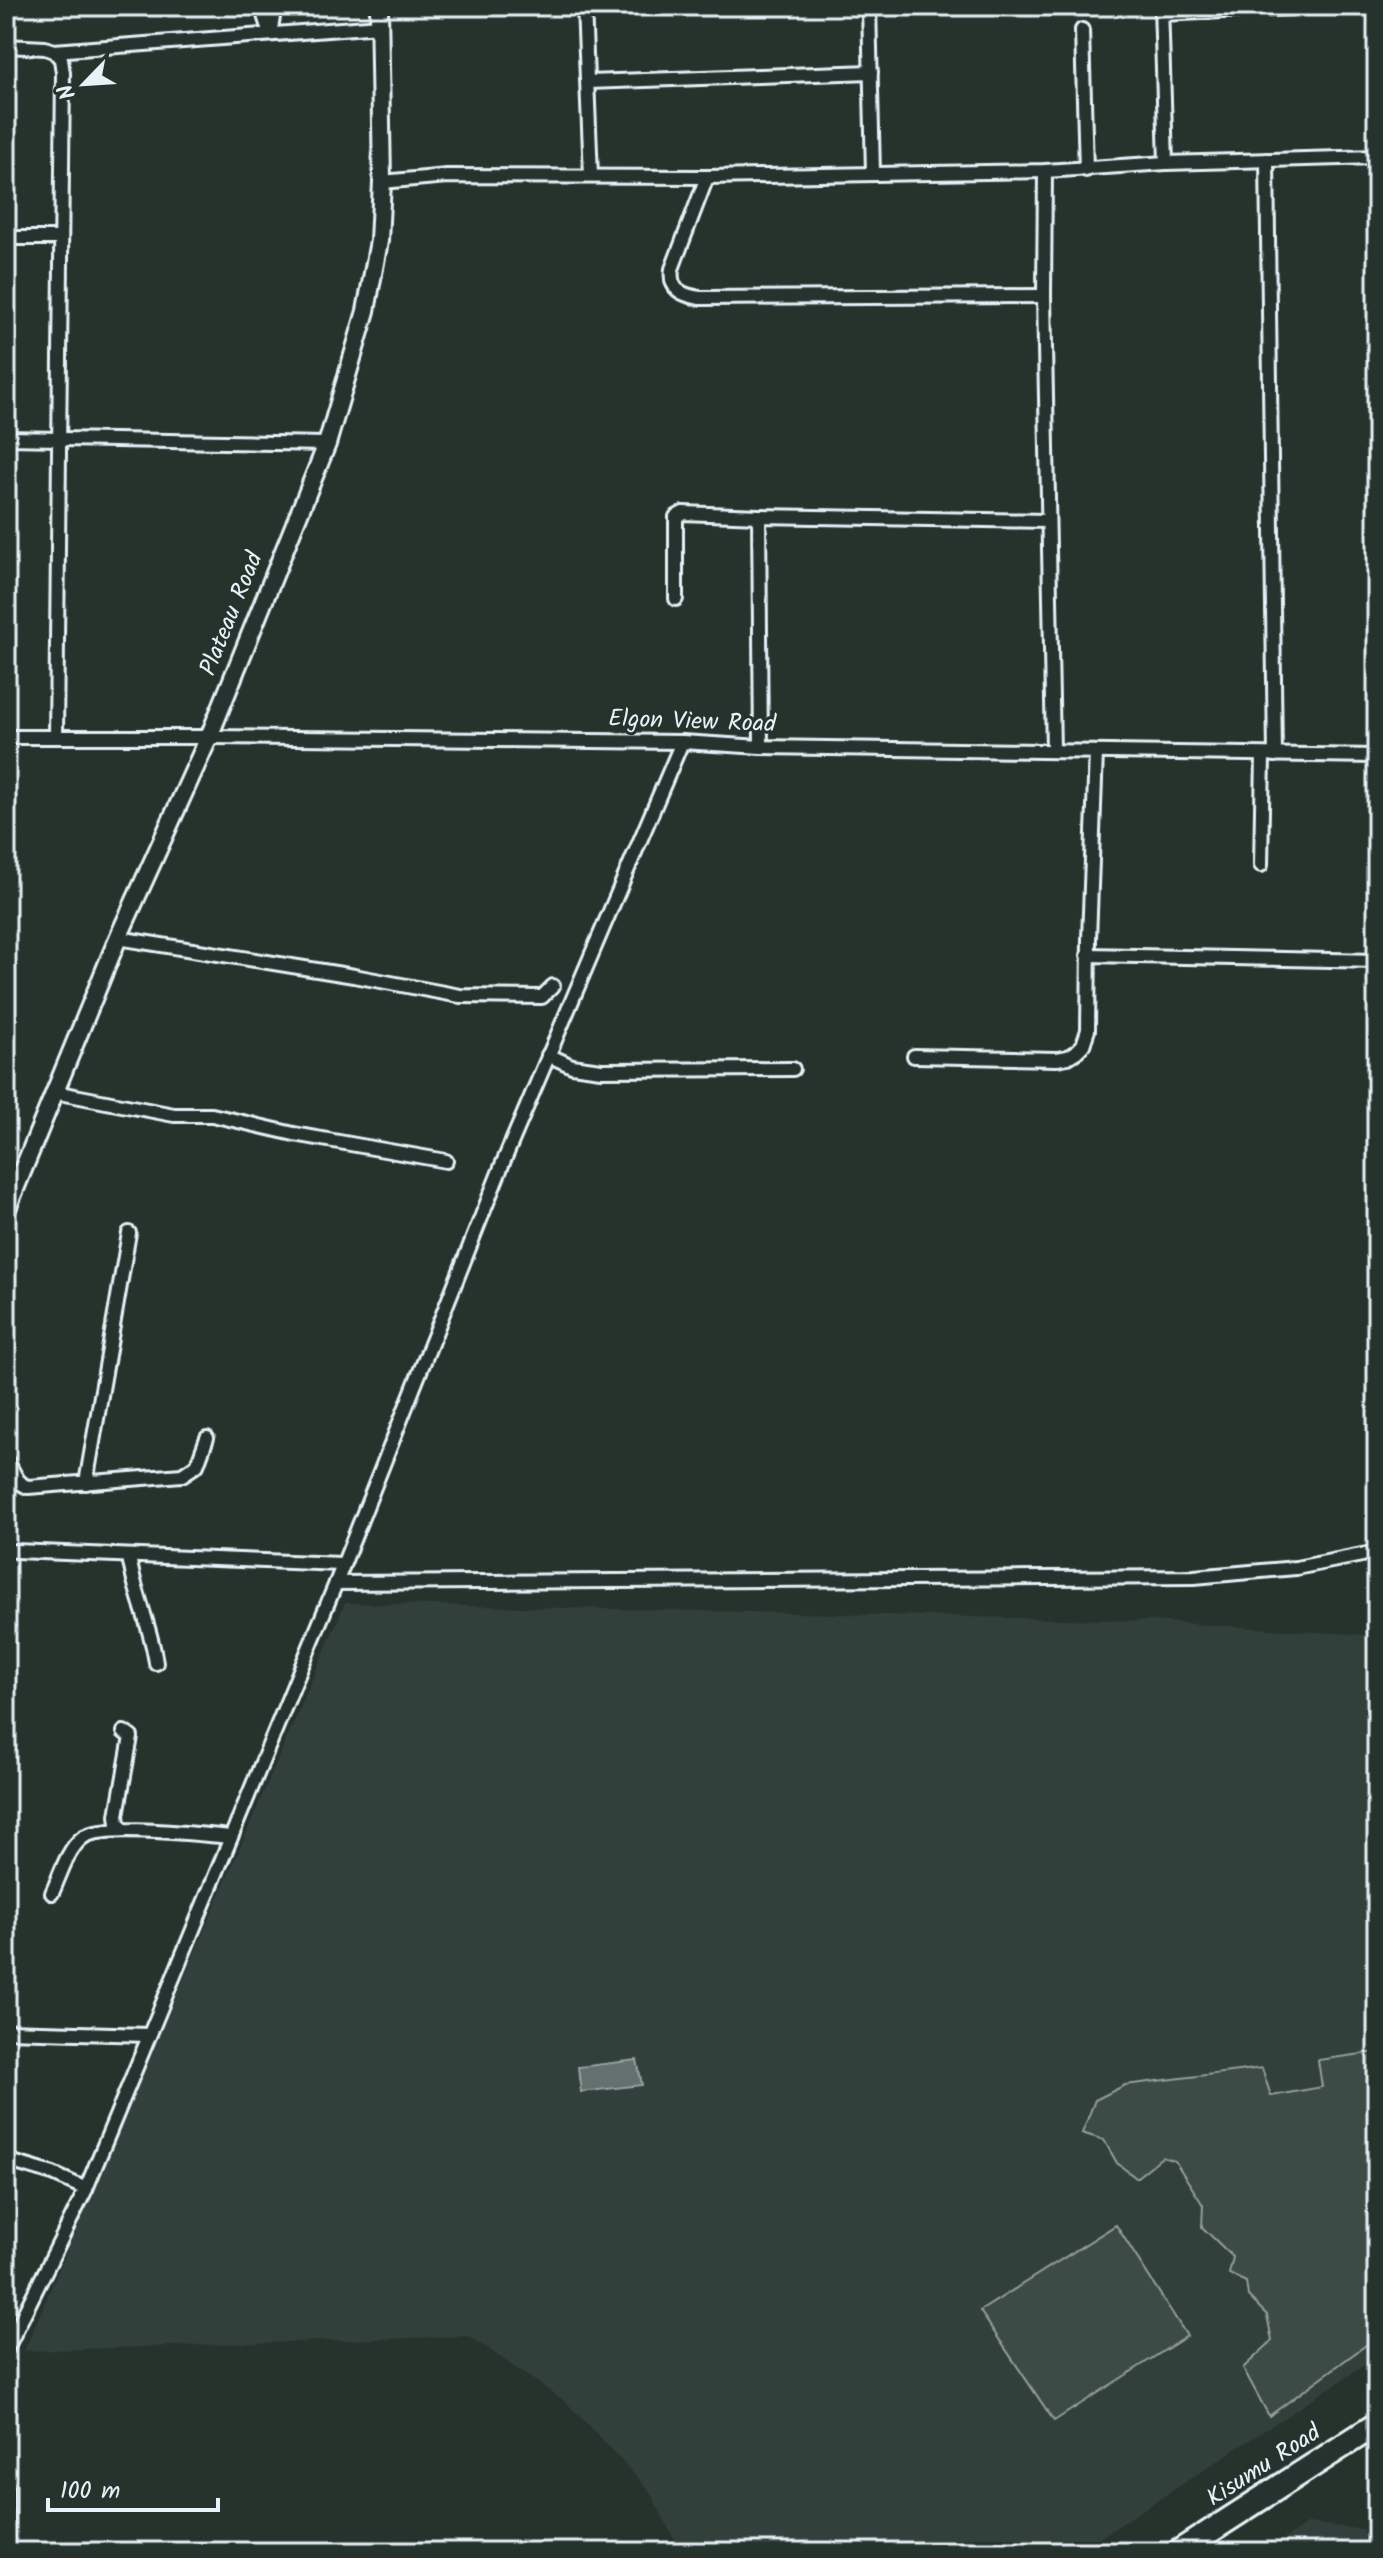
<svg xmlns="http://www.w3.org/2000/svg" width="1383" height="2558" viewBox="0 0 1383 2558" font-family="Kalam,sans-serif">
<rect width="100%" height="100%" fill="#26332d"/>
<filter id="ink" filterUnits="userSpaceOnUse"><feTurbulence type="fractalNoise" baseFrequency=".0125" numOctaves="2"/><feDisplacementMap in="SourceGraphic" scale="16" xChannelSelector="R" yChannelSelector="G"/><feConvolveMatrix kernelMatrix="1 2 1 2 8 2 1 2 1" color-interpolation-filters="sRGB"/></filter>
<g filter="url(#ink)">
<g fill="#333f3a">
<polygon points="345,1603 1151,1621 1377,1636 1377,2357 1078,2552 681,2552 649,2490 566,2402 469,2336 24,2351"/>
<polygon points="1308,2523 1377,2531 1377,2552 1266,2552"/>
</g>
<g fill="#3e4b47" stroke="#939ea0" stroke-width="2">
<polygon points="1377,2052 1377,2337 1269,2416 1243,2368 1272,2341 1267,2315 1248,2296 1246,2282 1229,2274 1233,2257 1202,2227 1203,2205 1175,2161 1162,2157 1136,2178 1117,2163 1104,2140 1082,2133 1095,2100 1125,2085 1262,2068 1271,2096 1322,2087 1318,2060"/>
<polygon points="1116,2225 1187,2336 1054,2421 980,2311"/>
</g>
<polygon fill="#636f6d" stroke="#98a3a5" stroke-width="2" points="637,2060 642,2085 581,2092 578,2067"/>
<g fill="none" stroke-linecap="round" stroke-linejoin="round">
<g stroke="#e8f1f8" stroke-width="18">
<g id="minor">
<polyline points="261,6 270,34 275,6"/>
<polyline points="584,6 591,176"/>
<polyline points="869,6 873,173"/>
<polyline points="1161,6 1166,163"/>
<polyline points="1161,14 1331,6"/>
<polyline points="1082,30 1086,170"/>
<polyline points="6,46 45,48 54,51 380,26"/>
<polyline points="54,51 61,59 63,73 56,737"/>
<polyline points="588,82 871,72"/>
<polyline points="1267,160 1275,755"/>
<polyline points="1045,171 1044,296 1053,750"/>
<path d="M 707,177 L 672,269 C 669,290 682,295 700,298 L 1044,296"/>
<polyline points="382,182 447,176 707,177 1045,171 1166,163 1377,157"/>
<polyline points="6,238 61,238"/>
<polyline points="6,438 327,444"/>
<polyline points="676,599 676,517 683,513 759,516"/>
<polyline points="6,737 209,737 682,742 761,747 1377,756"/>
<polyline points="761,747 759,516 1048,521"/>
<polyline points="1261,865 1263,755"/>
<polyline points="118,938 354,976 460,996 542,997 553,986"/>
<polyline points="1088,955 1377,961"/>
<polyline points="548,1055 572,1066 601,1070 793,1069"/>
<polyline points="914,1056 1057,1059 1068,1057 1076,1052 1083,1045 1088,1030 1089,939 1096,753"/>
<polyline points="54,1092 174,1115 212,1115 294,1134 446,1161"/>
<path d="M 6,1460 C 14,1470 15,1483 28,1487 L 182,1475 L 197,1465 L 207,1438"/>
<polyline points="86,1483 129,1233"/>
<polyline points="15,1551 341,1564"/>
<path d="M 129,1556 C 134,1593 151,1626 156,1663"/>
<polyline points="336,1583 1194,1577 1296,1568 1377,1552"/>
<polyline points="124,1830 118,1824 117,1815 131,1737 124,1732"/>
<path d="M 52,1893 C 60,1876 67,1850 82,1838 C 102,1822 202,1835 230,1837"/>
<polyline points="6,2031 149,2035"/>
<polyline points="6,2160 53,2174 86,2189"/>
<polyline points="6,2350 86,2189 336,1583 502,1165 682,742"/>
<polyline points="6,2485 7,2552"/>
</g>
</g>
<g stroke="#e8f1f8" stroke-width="22">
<polyline id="tertiary" points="6,1211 118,938 209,737 327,444 366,311 379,241 382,182 379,6"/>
</g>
<g stroke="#e8f1f8" stroke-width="28">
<polyline id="trunk" points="1178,2552 1377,2424"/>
</g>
<use href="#minor" stroke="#26332d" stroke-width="12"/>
<use href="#tertiary" stroke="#26332d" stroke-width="16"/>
<use href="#trunk" stroke="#26332d" stroke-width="22"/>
</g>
</g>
<g text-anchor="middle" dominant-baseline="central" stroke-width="6" stroke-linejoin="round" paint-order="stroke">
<g font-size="24" fill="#e8f1f8" stroke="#26332d">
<text transform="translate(232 614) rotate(-68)">Plateau Road</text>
<text transform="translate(692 722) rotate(2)">Elgon View Road</text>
<text transform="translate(1264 2466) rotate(-33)">Kisumu Road</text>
</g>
</g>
<rect width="1383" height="2558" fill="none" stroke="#26332d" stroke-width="32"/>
<rect x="16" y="16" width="1351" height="2526" fill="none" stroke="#e8f1f8" stroke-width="3" filter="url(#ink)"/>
<g transform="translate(84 84) rotate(245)" stroke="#26332d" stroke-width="6" paint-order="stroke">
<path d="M0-6L14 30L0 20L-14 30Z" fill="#e8f1f8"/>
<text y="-12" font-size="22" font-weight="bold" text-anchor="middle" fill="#e8f1f8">N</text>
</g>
<path d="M48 2498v12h170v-12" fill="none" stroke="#e8f1f8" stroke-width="4"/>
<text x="60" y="2498" font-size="24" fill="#e8f1f8" stroke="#26332d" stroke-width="6" paint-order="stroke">100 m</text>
</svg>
